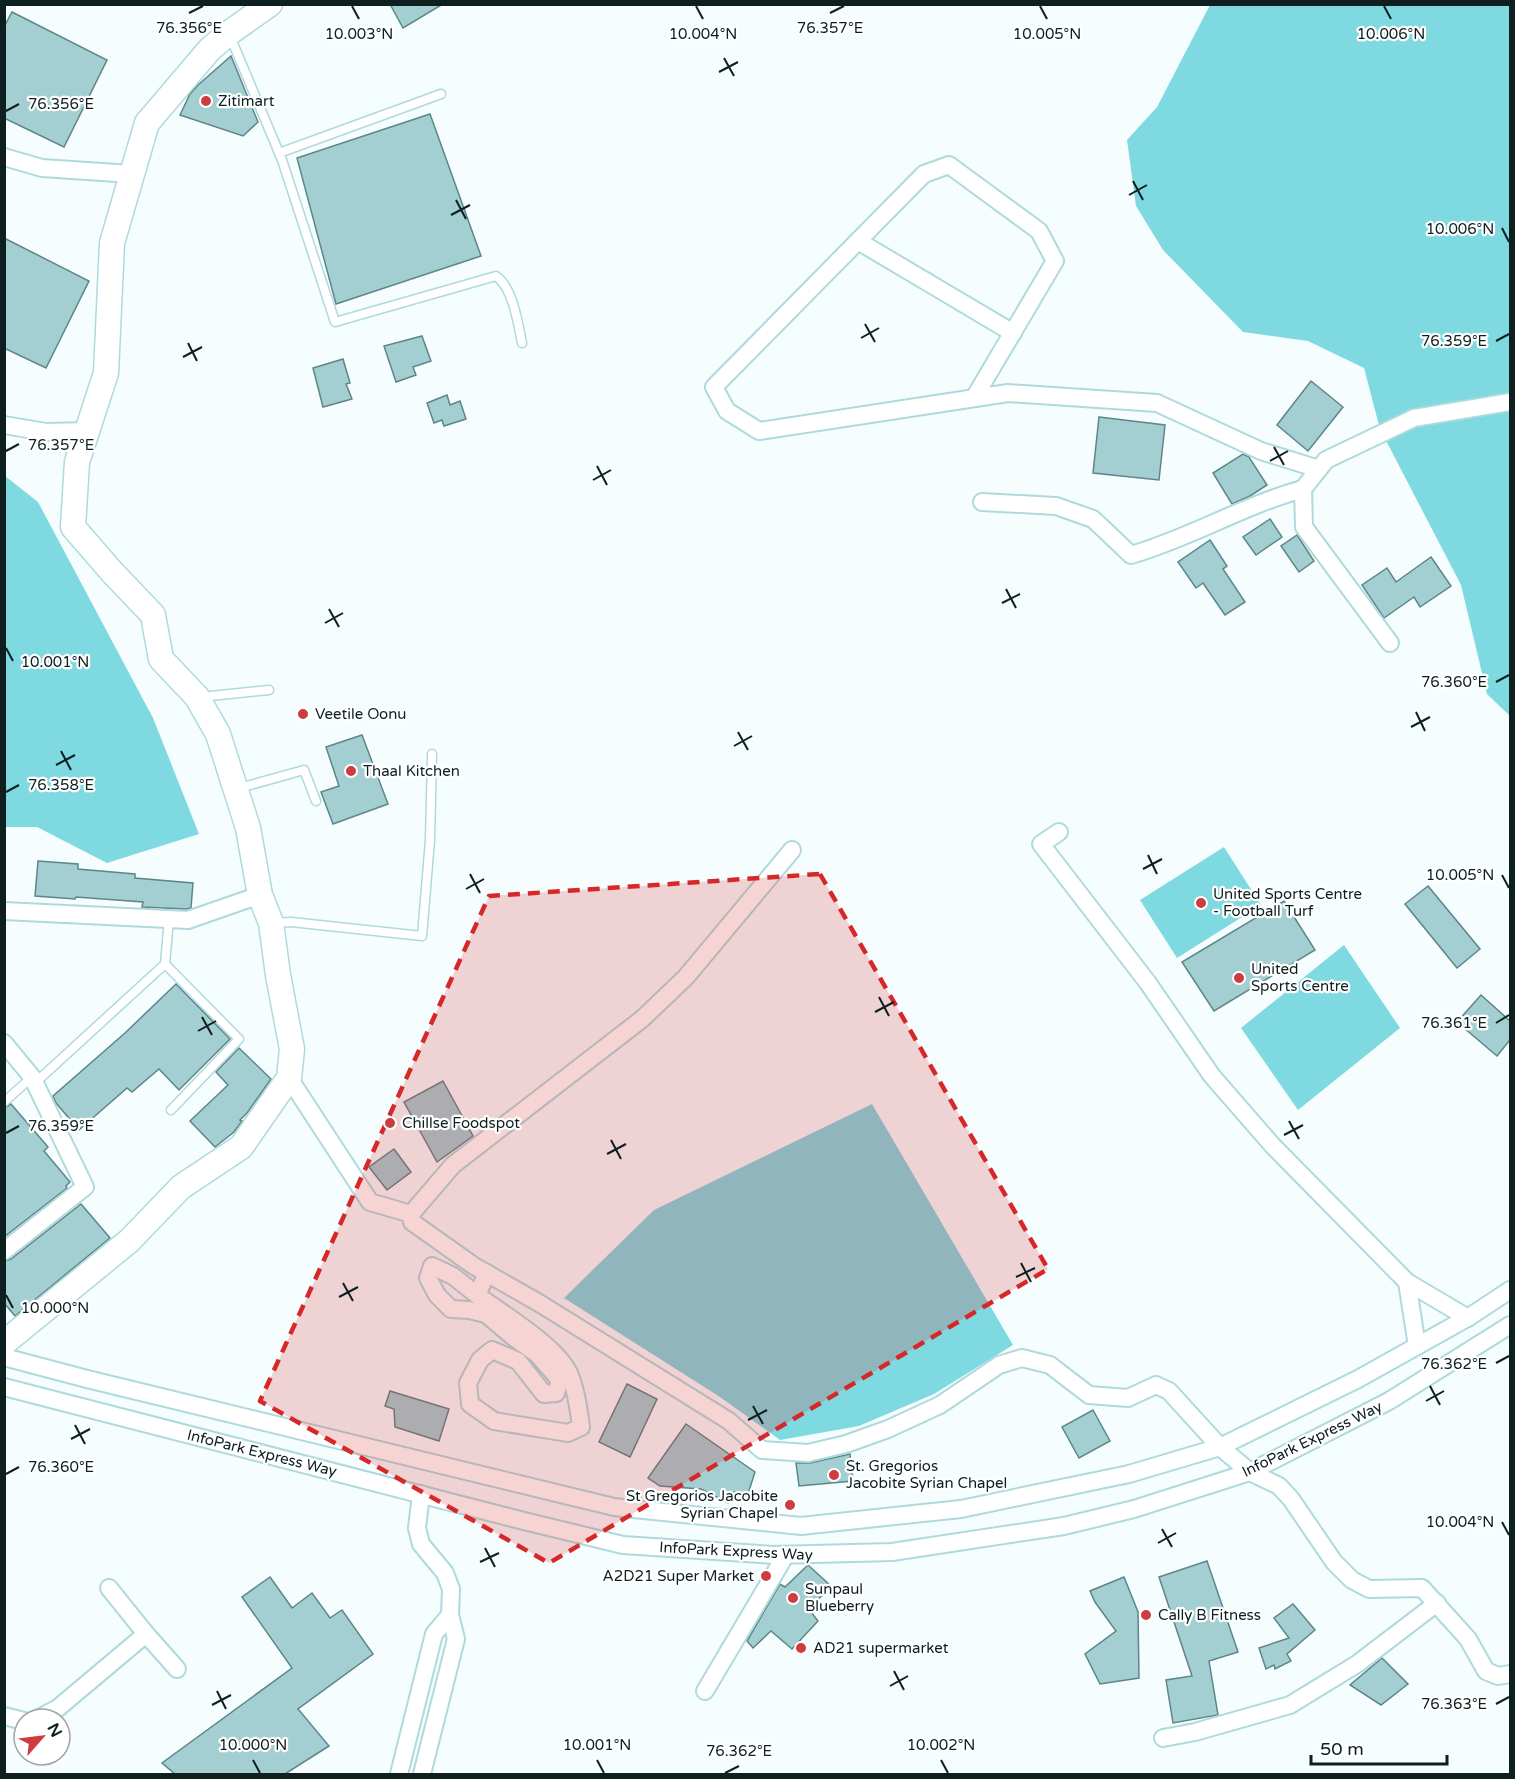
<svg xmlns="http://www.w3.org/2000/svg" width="1515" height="1779" viewBox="0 0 1515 1779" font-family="'Varela Round',sans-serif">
<rect width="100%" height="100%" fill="#f5fdfe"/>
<g fill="#7fd9e1">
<polygon points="1210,5 1510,5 1510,716 1487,694 1461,585 1380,429 1364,368 1308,341 1243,332 1163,250 1136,206 1127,140 1157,107"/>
<polygon points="5,476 38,502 153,718 199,834 107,863 37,827 5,827"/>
<polygon points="1224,847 1261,905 1177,958 1140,900"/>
<polygon points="1344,945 1400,1028 1298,1110 1241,1028"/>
<polygon points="872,1104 1013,1345 934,1394 859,1426 780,1440 720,1397 564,1298 654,1210"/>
</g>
<g fill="#a3ced2" stroke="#5d8689" stroke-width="1.5">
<polygon points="390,4 443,4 403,28"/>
<polygon points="12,12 107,60 64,147 4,118 4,27"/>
<polygon points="231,56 258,122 243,136 180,115 190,94 198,85"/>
<polygon points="430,114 481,256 336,304 297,158"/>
<polygon points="4,238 89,281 46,368 4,348"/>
<polygon points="422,336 431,361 413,367 416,375 396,382 384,346"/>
<polygon points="343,359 350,383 346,384 352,399 323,407 313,368"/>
<polygon points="1311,381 1343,407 1308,451 1277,425"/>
<polygon points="447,395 450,405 460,401 466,419 444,426 442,420 434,423 427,403"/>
<polygon points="1099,417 1165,425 1159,480 1093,473"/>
<polygon points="1243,454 1249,457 1267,485 1250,496 1232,504 1213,473"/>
<polygon points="1270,519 1282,537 1256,555 1243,537"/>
<polygon points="1297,535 1314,561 1299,572 1281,546"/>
<polygon points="1210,540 1227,566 1223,569 1245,602 1225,615 1203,583 1196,588 1178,562"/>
<polygon points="1431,557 1451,586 1420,607 1414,597 1384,618 1362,585 1387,568 1396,582"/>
<polygon points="362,735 388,804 333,824 321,792 339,786 326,747"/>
<polygon points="38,861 78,864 78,869 135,874 135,878 193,883 191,908 186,909 142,907 143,902 76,897 75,899 35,896"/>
<polygon points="1428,886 1480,949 1457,968 1405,904"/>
<polygon points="1284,901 1315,950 1214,1011 1182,962"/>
<polygon points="176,984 230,1039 179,1090 159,1069 132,1092 127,1088 79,1130 56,1103 53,1096 125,1033"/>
<polygon points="1481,995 1510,1021 1510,1040 1497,1056 1457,1022"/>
<polygon points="239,1048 271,1079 247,1113 240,1120 242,1121 234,1132 215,1147 190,1121 228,1085 216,1072"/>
<polygon points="443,1081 473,1136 437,1162 404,1102"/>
<polygon points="11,1104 48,1147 44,1151 70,1182 66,1186 67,1188 4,1237 4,1108"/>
<polygon points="394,1149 411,1172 387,1190 369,1167"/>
<polygon points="81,1204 110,1238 15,1316 4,1303 4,1261 11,1259"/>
<polygon points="627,1384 657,1399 630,1457 599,1442"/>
<polygon points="390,1391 449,1409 439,1441 395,1427 394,1409 385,1406"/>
<polygon points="1093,1410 1110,1441 1079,1458 1062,1427"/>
<polygon points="686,1424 755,1472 747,1497 734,1492 728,1503 701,1489 660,1486 648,1478"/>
<polygon points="850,1454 853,1481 799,1486 796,1463 810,1463"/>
<polygon points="1207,1561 1238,1652 1209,1661 1218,1715 1173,1723 1166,1680 1192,1676 1159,1577"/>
<polygon points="808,1565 832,1587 808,1608 818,1621 792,1649 771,1631 753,1648 747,1641 780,1584 785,1587"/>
<polygon points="270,1577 292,1608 312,1593 330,1618 342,1610 373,1654 298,1709 329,1746 285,1774 175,1774 162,1763 292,1668 242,1597"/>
<polygon points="1124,1577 1138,1612 1139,1678 1100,1684 1085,1654 1116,1631 1095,1602 1090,1591"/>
<polygon points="1293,1604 1315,1630 1287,1654 1291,1661 1275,1669 1274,1665 1266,1669 1259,1648 1289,1638 1274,1618"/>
<polygon points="1382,1658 1408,1684 1381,1705 1350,1685"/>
</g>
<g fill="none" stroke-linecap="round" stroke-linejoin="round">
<g stroke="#afdadd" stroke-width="11">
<g id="lane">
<path d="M 230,36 L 282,160 L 335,322 L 496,276 C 513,288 518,323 522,343"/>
<polyline points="279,153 441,94"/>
<polyline points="201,697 269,690"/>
<polyline points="236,789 304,770 316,801"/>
<polyline points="274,923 291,922 422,936 430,840 432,754"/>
<polyline points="165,964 239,1039 171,1110"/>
<polyline points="35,1083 165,964 169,919"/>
<polyline points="4,1102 32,1077"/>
</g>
</g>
<g stroke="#afdadd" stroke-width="20">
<g id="street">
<polyline points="4,157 42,168 132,174"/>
<polyline points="858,241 1013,333"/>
<polyline points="974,398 1055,261 1039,231 949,165 924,174 714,387 727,411 759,431 1008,393 1157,403 1261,451 1319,469"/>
<polyline points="4,425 46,432 87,431"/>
<path d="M 982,502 L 1056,506 L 1093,519 L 1131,555 C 1190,538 1244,505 1303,489"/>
<polyline points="1390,643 1304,527 1303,489 1326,460 1414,418 1510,402"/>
<polyline points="1059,832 1041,844 1148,983 1212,1076 1273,1146 1407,1282"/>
<polyline points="792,850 686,977 642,1019 453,1165 411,1214 412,1222 474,1266 539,1303 729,1421 762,1450 808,1453 846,1444 888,1429 940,1405 999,1365 1022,1358 1050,1365 1089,1395 1128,1398 1156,1385 1169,1391 1220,1447 1250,1472 1279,1486 1291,1499 1334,1562 1352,1580 1369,1589 1422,1588 1468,1639 1486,1671 1498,1676 1510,1674"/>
<polyline points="4,911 188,920 260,895"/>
<polyline points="4,1043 32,1077 85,1187 4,1251"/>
<polyline points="289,1078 370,1202 411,1214"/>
<path d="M 477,1295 L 453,1276 L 432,1266 L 428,1278 L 437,1295 L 451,1309 L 469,1310 L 486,1314 L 512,1336 L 537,1354 L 560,1380 L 556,1393 L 544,1394 L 518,1361 L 492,1350 L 480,1360 L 468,1383 L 470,1404 L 494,1421 L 568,1433 L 581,1427 C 579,1410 576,1389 569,1373 C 555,1345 503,1314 477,1295 L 487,1273"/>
<polyline points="1417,1346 1407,1282 1468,1318"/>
<polyline points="4,1357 87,1379 614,1507 801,1526 961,1509 1129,1474 1220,1447 1358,1379 1469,1317 1510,1290"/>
<polyline points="4,1387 524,1521 623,1545 774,1555 892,1552 1064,1526 1134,1509 1250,1472 1389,1401 1510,1325"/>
<polyline points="421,1494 417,1528 421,1544 445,1573 451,1589 450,1615 456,1639 422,1774"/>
<polyline points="109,1588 146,1634"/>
<polyline points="705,1691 785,1556"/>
<polyline points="4,1716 24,1721"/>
<polyline points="37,1719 58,1708 146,1634 177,1669"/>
<polyline points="1163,1738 1195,1732 1290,1705 1357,1664 1437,1603"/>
<polyline points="399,1774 434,1634 450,1615"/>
</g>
</g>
<g stroke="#afdadd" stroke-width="27">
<polyline id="secondary" points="4,1343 129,1241 181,1187 241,1147 289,1078 292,1049 278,975 271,923 260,895 248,828 218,734 197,697 161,659 153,615 112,572 73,527 77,462 106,373 112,243 147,123 210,49 229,33 270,4"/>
</g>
<use href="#lane" stroke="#fff" stroke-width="8"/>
<use href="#street" stroke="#fff" stroke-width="16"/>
<use href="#secondary" stroke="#fff" stroke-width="24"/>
</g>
<path fill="#d62828" fill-opacity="0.2" stroke="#d62828" stroke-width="4.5" stroke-dasharray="12 8" stroke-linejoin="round" d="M 820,874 L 1048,1269 L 549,1563 L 260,1401 L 489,896 Z"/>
<path fill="none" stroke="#0e1f20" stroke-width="2" d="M 352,6 L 359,19M 696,6 L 703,19M 1040,6 L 1047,19M 1384,6 L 1391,19M 189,13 L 203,6M 830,13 L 844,6M 724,58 L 734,76M 719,72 L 738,62M 6,111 L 19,104M 1133,181 L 1143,200M 1129,195 L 1147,185M 456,200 L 466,219M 451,215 L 470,205M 1502,228 L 1509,242M 865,324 L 875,342M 861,338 L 879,328M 1496,341 L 1509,334M 188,343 L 197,361M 183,357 L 202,347M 1274,447 L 1284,465M 6,451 L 19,444M 1270,461 L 1288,451M 597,466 L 607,485M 593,480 L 611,470M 1006,589 L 1016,608M 1002,603 L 1020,594M 329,609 L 339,627M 325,623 L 343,613M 6,648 L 13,661M 1496,682 L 1509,675M 1416,712 L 1425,731M 1411,727 L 1430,717M 738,732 L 748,750M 734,746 L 752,736M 61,751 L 71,770M 56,765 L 75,755M 6,792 L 19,785M 1148,855 L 1157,874M 1143,869 L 1162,859M 470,874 L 480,893M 1502,875 L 1509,888M 466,889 L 484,879M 879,997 L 889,1016M 875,1012 L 894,1002M 202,1017 L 212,1035M 1496,1023 L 1509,1015M 198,1031 L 216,1021M 1289,1121 L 1299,1139M 6,1133 L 19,1126M 1284,1135 L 1303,1125M 611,1140 L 621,1159M 607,1154 L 626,1144M 1021,1263 L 1031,1282M 1016,1277 L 1035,1268M 343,1283 L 353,1301M 6,1295 L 13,1308M 339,1297 L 358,1287M 1496,1363 L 1509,1356M 1430,1386 L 1440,1405M 1426,1401 L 1444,1391M 753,1406 L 763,1424M 748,1420 L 767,1410M 75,1425 L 85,1444M 71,1439 L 90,1429M 6,1474 L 19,1467M 1502,1522 L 1509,1535M 1162,1529 L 1172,1547M 1158,1543 L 1176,1533M 485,1548 L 495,1567M 480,1562 L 499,1553M 894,1671 L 904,1690M 890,1686 L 908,1676M 217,1691 L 226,1709M 1496,1704 L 1509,1697M 212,1705 L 231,1695M 253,1760 L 260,1773M 597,1760 L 604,1773M 941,1760 L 948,1773M 725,1773 L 739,1766"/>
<g fill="#cc3c41" stroke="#fff" stroke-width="2">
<circle cx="206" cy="101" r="6"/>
<circle cx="303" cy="714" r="6"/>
<circle cx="351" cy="771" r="6"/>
<circle cx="1201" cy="903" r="6"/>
<circle cx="1239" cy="978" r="6"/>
<circle cx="390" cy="1123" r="6"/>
<circle cx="834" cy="1475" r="6"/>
<circle cx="790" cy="1505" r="6"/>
<circle cx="766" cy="1576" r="6"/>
<circle cx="793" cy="1598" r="6"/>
<circle cx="1146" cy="1615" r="6"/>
<circle cx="801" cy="1648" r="6"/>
</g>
<g text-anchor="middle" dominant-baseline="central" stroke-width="4.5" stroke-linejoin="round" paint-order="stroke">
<g font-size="15" fill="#0e1f20" stroke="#fff" text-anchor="start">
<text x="218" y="101">Zitimart</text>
<text x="315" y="714">Veetile Oonu</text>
<text x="363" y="771">Thaal Kitchen</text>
<text x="1213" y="894">United Sports Centre<tspan x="1213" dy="17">- Football Turf</tspan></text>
<text x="1251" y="969">United<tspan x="1251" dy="17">Sports Centre</tspan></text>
<text x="402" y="1123">Chillse Foodspot</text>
<text x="846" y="1466">St. Gregorios<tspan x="846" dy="17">Jacobite Syrian Chapel</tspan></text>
<text x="778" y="1496" text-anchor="end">St Gregorios Jacobite<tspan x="778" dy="17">Syrian Chapel</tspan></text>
<text x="754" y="1576" text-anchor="end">A2D21 Super Market</text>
<text x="805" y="1589">Sunpaul<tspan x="805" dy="17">Blueberry</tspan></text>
<text x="1158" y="1615">Cally B Fitness</text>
<text x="813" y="1648">AD21 supermarket</text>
</g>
<g font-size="15" fill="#0e1f20" stroke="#fff">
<text transform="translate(1312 1439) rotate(-26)">InfoPark Express Way</text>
<text transform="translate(262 1453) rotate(14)">InfoPark Express Way</text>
<text transform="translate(736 1551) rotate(3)">InfoPark Express Way</text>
</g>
</g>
<g font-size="15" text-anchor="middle" fill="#0e1f20" stroke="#fff" stroke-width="4.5" stroke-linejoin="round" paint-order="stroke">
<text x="189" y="33">76.356°E</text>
<text x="830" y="33">76.357°E</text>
<text x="359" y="39">10.003°N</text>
<text x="703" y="39">10.004°N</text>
<text x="1047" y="39">10.005°N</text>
<text x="1391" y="39">10.006°N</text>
<text x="61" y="109">76.356°E</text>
<text x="1460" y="234">10.006°N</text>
<text x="1454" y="346">76.359°E</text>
<text x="61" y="450">76.357°E</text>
<text x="55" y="667">10.001°N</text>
<text x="1454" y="687">76.360°E</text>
<text x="61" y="790">76.358°E</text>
<text x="1460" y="880">10.005°N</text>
<text x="1454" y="1028">76.361°E</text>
<text x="61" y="1131">76.359°E</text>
<text x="55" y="1313">10.000°N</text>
<text x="1454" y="1369">76.362°E</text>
<text x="61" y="1472">76.360°E</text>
<text x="1460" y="1527">10.004°N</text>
<text x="1454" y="1709">76.363°E</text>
<text x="253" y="1750">10.000°N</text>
<text x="597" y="1750">10.001°N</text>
<text x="941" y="1750">10.002°N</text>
<text x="739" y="1756">76.362°E</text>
</g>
<rect width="1515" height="1779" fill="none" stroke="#0e1f20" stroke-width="12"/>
<g transform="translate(42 1737) rotate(62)"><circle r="28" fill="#ffffff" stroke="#9fa5a6" stroke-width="1.5"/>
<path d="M0-4.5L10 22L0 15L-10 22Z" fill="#cc3c41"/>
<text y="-9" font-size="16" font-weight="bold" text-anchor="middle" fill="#0e1f20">N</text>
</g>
<path d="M1311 1755v9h136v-9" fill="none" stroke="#0e1f20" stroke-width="3"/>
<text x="1320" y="1755" font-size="18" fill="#0e1f20" stroke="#ffffff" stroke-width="4.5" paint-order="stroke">50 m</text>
</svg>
